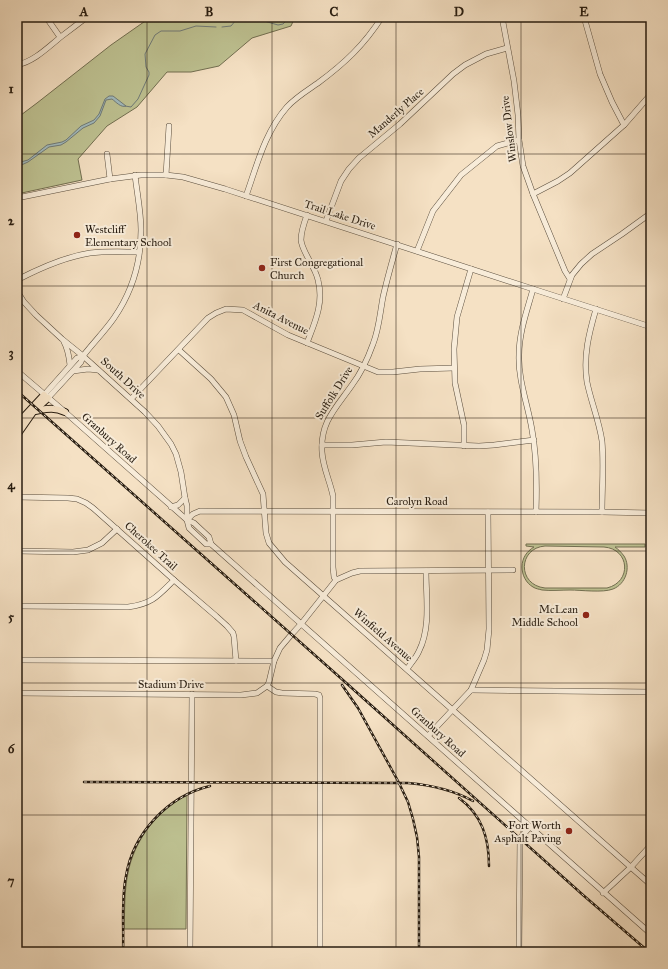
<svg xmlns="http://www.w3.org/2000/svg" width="668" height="969" viewBox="0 0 668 969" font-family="'IM FELL Great Primer',serif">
<rect width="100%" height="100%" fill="#f5e1c4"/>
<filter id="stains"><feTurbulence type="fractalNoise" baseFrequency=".005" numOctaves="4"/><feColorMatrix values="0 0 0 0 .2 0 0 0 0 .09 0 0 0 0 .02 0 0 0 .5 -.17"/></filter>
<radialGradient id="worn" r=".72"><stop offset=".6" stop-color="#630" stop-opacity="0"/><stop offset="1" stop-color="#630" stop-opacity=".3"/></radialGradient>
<g fill="#bec292" stroke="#726f51" fill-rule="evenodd">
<polygon points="151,17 295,17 291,26 252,38 219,66 191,72 167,72 137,107 107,126 78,159 82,180 17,194 17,118 37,103 111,45"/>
<path d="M 526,544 L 645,544 L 645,547 L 615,547 C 618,549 621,552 624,556 C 631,567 626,584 613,589 C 603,593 581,590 570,590 C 561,590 551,591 542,590 C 539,589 536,589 533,587 C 526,583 522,575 522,567 C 522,558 527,551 534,547 L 526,546 ZM 545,546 L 604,547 C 630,549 632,582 607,588 L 545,588 C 517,585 518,548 545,546 Z"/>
<path d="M 187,795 L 186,929 L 124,929 C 125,910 124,892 128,873 C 134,841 157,810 187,795 Z"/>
</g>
<path fill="#a1bbbf" stroke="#707b79" d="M 109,96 L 113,96 L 126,106 C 121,108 116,102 112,99 L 106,100 L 100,116 L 94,123 L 83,128 L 66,142 L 61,145 L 49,147 L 28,162 L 17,167 L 17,163 L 28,160 L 47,145 L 62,142 L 66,140 L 81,126 L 94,120 L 99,114 L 105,99 Z"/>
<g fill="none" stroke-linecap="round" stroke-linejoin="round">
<g stroke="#707b79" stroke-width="1">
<polyline points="246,17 257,19 278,25 283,24 287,20 288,17"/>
<polyline points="222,27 231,26 236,20 241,17"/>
<polyline points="125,106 131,107 138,99 149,75 149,72 146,67 145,54 155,35 161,31 180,31 196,26 216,27"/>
</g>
<g stroke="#5a4d3d" stroke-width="6">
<g id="minor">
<polyline points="46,17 60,37"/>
<polyline points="502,17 514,81 518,115 519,140 523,166 533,194 565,271 570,279"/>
<polyline points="584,17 600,74 612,102 624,125"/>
<path d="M 17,65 C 35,61 48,47 62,36 C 70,30 79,23 87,17"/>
<polyline points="107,154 110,179"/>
<polyline points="166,175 169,126"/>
<polyline points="533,194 558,181 570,173 624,125 651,94"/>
<path d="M 246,196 C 257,165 265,132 287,107 C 296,97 308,90 318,83 C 345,63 364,45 382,17"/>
<polyline points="17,198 110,179 141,175 166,175 183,177 225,189 533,289 651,327"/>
<path d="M 307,215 C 304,223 301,231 301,240 C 302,252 315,266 318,280 C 324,303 315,322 307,343"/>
<polyline points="326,221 341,181 349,169 359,158 400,124 453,74 465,65 486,54 507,48"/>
<polyline points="417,251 433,211 461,175 497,146 519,140"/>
<path d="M 17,280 C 40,268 64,257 90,253 C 106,251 123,252 139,252"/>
<path d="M 533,289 C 527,311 519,332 519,355 C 518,380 528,405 532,430 C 537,457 537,484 536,512"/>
<polyline points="17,291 24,302 36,315 62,339 83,356 145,412 158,426 171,444 176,454 181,472 185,498 187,506 187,520 189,528 206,544 211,544"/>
<polyline points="563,299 572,275 581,264 592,254 622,234 651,213"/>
<path d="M 596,309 C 589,333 583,356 587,382 C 591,402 599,420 602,441 C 604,464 602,489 602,512"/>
<path d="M 64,342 C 68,349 69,356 70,365"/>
<polyline points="179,350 211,379 226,397 234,415 240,441 246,457 263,494 266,533 269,543 285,562 651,885"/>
<polyline points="17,371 65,412 187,520 194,523 209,537 211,544 651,934"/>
<polyline points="73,371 88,369 98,370"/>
<polyline points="44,395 77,358 83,356"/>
<path d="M 48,398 L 81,362 L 83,356 C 93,343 105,331 114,318 C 132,292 141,262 141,230 C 141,212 137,193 135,175"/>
<polyline points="131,399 208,318 216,313 226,309 243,310 288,335 378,372 393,372 420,369 454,368"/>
<polyline points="322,445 352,445 386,442 479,446 494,445 534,440"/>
<polyline points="464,446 464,425 455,383 454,349 457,317 471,269"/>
<polyline points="17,497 68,498 77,499 86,503 93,508 174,580 216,616 227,626 233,633 234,637 236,661"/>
<polyline points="171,507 178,505 185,498"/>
<polyline points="187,520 193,514 200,511 602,512 651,513"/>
<polyline points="17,551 73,552 88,550 102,543 117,529"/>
<path d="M 336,580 L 334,577 L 333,567 L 333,496 C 330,481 323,468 322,452 C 320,422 336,408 352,385 C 361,373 368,358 373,344 C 379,329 380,313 383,297 C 387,279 392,262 397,244"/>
<path d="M 17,606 L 128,607 C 152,604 158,596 174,580"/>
<polyline points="17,660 274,661"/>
<path d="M 407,669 C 411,663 416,658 419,651 C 431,627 426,597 426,571"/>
<polyline points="267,686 276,692 282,693 315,694 319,695 320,698 320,952"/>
<polyline points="471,690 651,692"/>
<polyline points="17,693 241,695 257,693 267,686 269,682 274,661 280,648 291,635 301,624 336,580 352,573 360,571 513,570"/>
<polyline points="428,736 471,690 484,660 487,650 489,629 488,512"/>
<polyline points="603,893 631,867 651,845"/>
<polyline points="190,952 192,694"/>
<polyline points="519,952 520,838 530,827"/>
</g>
</g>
<g stroke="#271c10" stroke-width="8">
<g id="major">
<path d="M 35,411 C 47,409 53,407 65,412"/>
<polyline points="17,424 44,395"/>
<polyline points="17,435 33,412 48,398"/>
</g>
</g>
<use href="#minor" stroke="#f8ecd9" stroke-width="5"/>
<use href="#major" stroke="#f5e1c4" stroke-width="6"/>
<g stroke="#271c10" stroke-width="2.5">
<g id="rail">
<polyline points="17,391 344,681 583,895 649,952"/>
<polyline points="342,685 358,708 398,781 408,802 413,819 417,837 419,857 419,952"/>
<path d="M 84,782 L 408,783 C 431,785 453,790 473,801"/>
<path d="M 459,798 C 482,815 489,838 489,866"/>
<path d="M 123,952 C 124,928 121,900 126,876 C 133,833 168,796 210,786"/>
</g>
</g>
<use href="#rail" stroke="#f8ecd9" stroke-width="1" stroke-dasharray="3" stroke-linecap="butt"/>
</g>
<path fill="none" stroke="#271c10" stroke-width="1" stroke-opacity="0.55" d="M 147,17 L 147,952M 272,17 L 272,952M 396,17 L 396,952M 521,17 L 521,952M 17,154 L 651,154M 17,286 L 651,286M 17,418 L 651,418M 17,551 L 651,551M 17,683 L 651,683M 17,815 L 651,815"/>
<g fill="#8f2418" stroke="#f8ecd9" stroke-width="1.5">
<circle cx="77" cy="235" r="4"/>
<circle cx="262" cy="268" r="4"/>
<circle cx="586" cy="615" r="4"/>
<circle cx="569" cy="831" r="4"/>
</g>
<g text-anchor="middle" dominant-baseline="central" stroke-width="4" stroke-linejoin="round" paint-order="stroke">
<g font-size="11" fill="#271c10" stroke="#f8ecd9">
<text transform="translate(396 113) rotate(-41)">Manderly Place</text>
<text transform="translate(509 129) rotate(-97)">Winslow Drive</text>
<text transform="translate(340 215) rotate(18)">Trail Lake Drive</text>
<text transform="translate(281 318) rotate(27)">Anita Avenue</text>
<text transform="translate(123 378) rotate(42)">South Drive</text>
<text transform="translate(334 393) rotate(-58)">Suffolk Drive</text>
<text transform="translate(109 438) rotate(42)">Granbury Road</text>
<text x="417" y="501">Carolyn Road</text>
<text transform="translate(151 546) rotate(42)">Cherokee Trail</text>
<text transform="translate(383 635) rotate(41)">Winfield Avenue</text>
<text x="171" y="684">Stadium Drive</text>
<text transform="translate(438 732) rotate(42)">Granbury Road</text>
</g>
<g font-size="11" fill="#271c10" stroke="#f8ecd9" text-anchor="start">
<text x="85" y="229">Westcliff<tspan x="85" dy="13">Elementary School</tspan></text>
<text x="270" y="262">First Congregational<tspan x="270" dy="13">Church</tspan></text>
<text x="578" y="609" text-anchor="end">McLean<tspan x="578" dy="13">Middle School</tspan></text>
<text x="561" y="825" text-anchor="end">Fort Worth<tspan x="561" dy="13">Asphalt Paving</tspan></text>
</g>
</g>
<rect width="668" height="969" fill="none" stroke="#f5e1c4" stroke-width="44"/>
<rect x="22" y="22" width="624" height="925" fill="none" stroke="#271c10" stroke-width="1.5"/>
<g font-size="13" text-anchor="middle" font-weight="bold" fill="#271c10">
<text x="84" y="16">A</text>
<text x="209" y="16">B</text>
<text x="334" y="16">C</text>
<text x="459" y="16">D</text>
<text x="584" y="16">E</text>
<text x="11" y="93">1</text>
<text x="11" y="225">2</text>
<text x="11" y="357">3</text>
<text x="11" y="489">4</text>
<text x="11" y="621">5</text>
<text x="11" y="753">6</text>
<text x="11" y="885">7</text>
</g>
<rect width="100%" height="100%" filter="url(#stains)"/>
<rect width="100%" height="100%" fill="url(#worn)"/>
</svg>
